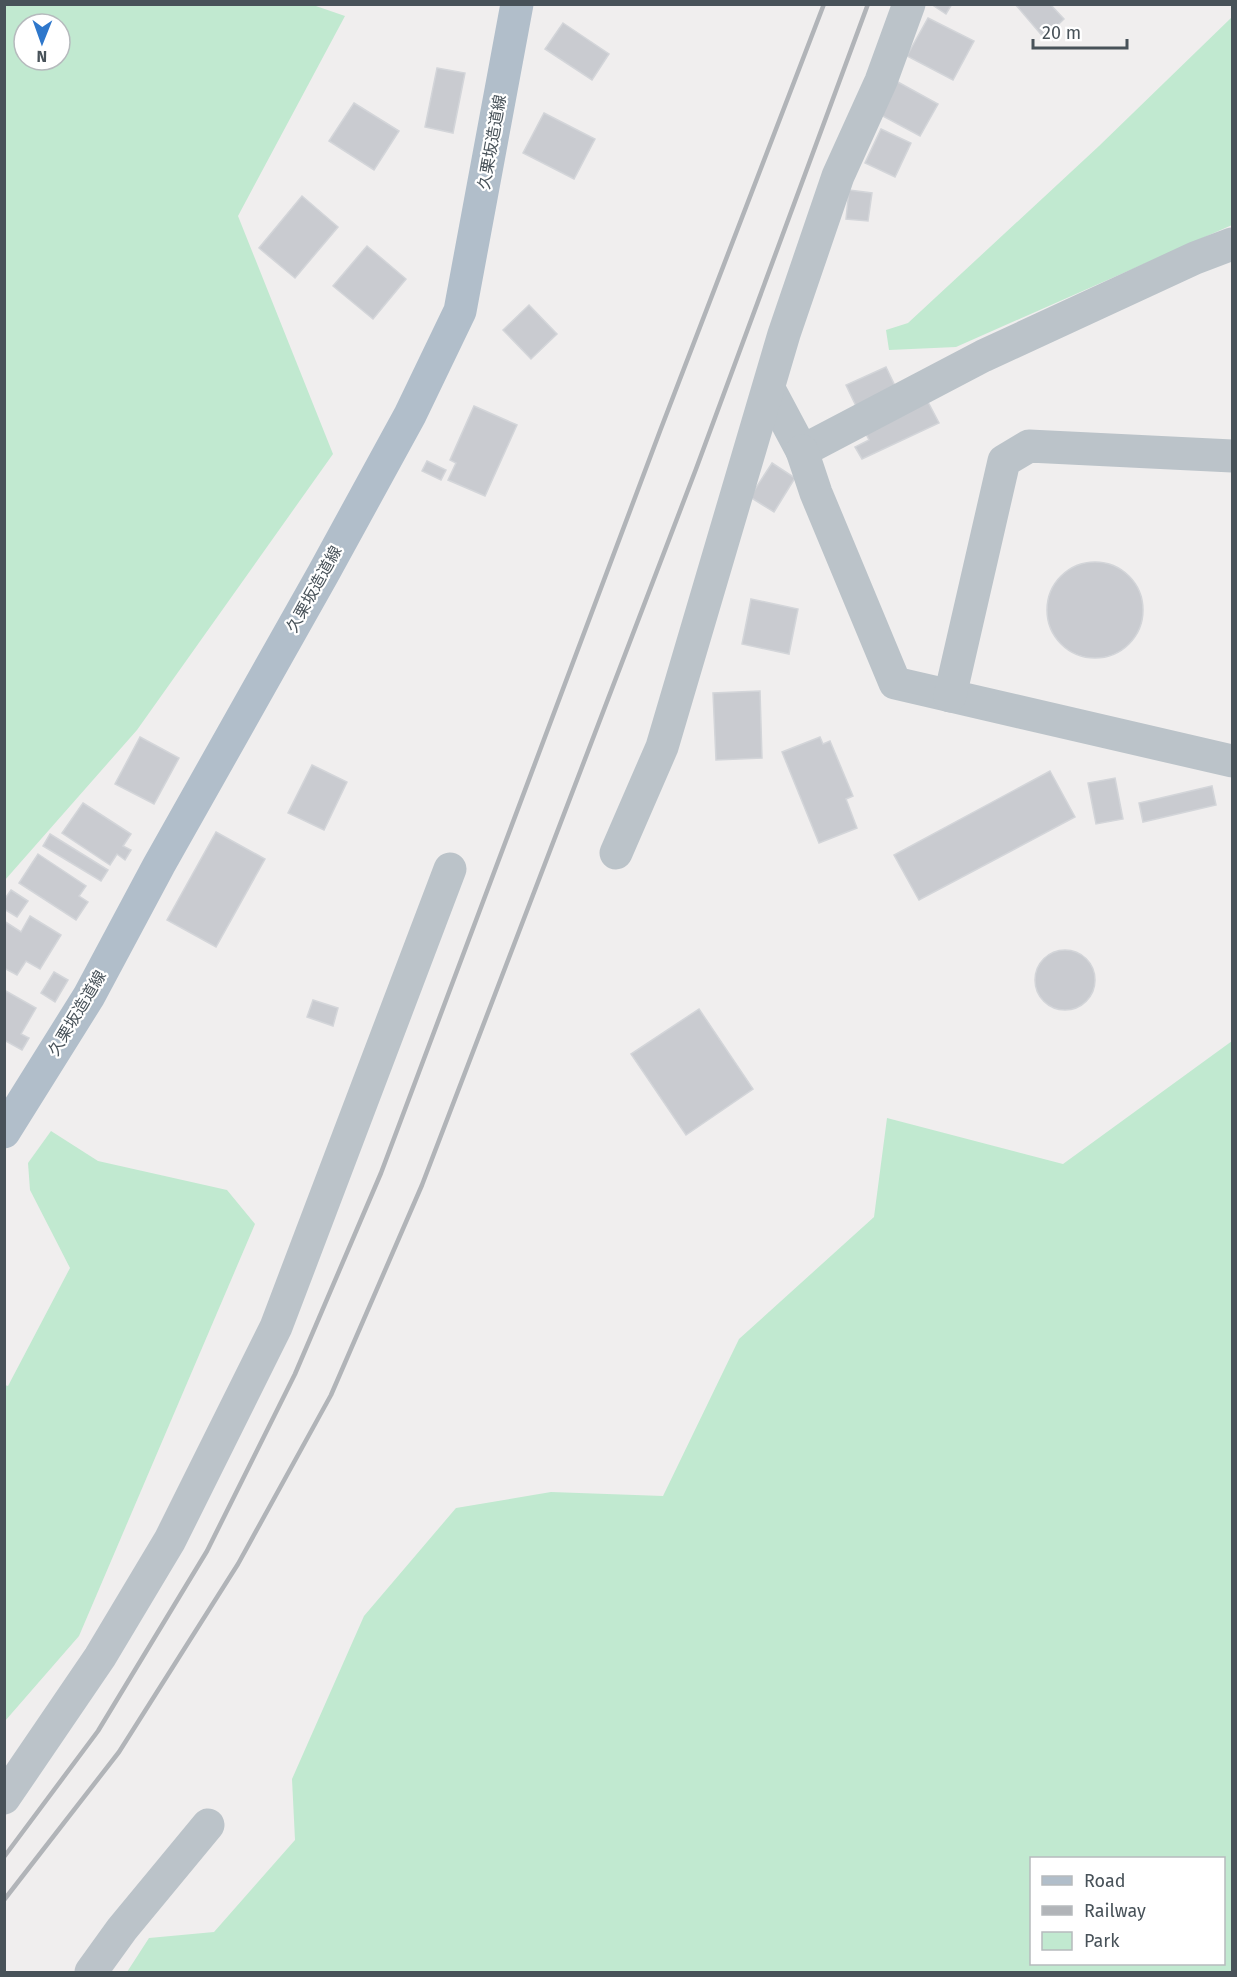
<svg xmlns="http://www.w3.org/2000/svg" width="1237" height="1977" viewBox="0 0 1237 1977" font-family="'Fira Sans','Noto Sans JP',sans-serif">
<rect width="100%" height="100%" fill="#f0eeee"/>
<g fill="#c1e9d0" fill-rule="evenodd">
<path d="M 313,5 L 345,16 L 238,216 L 333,454 L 137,730 L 5,880 L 5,5 ZM 24,24 L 60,24 L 60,60 L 24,60 Z"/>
<polygon points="1232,17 1232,225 956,347 889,350 886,330 908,323 1099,146"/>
<path d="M 1232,1041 L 1232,1972 L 127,1972 L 149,1938 L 214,1932 L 295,1840 L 292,1779 L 364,1616 L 456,1508 L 551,1492 L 663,1496 L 739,1339 L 874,1217 L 887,1118 L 1063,1164 ZM 1032,1858 L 1224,1858 L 1224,1964 L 1032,1964 Z"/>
<polygon points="51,1131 98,1161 227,1190 255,1224 79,1636 5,1721 5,1385 8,1386 70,1268 30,1190 28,1163"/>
</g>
<g fill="#c9cbd0" stroke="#d3d5d9" stroke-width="1.5">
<polygon points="931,4 952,4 946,14"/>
<polygon points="1015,4 1050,4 1064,19 1044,38"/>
<polygon points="928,18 974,41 953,80 907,56"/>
<polygon points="563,23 609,54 592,80 545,49"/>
<polygon points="437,68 465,73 453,133 425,127"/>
<polygon points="896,81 938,104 920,136 879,114"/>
<polygon points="354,103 399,131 374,170 329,141"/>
<polygon points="544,113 595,139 574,179 523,153"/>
<polygon points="881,129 911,143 895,177 865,163"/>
<polygon points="849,190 872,193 868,221 846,219"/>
<polygon points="302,196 338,227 295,278 259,248"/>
<polygon points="367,246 406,279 373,319 333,286"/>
<polygon points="529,305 557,334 531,359 503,330"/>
<polygon points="886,367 896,388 856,406 846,385"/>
<polygon points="928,402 939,423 862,459 855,447 869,440 865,432"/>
<polygon points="474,406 517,425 485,496 448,480 456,463 450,460"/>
<polygon points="427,461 446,470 441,480 422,471"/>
<polygon points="772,463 795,478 774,512 750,497"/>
<circle cx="1095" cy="610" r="48"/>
<polygon points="751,599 798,609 789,654 742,644"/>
<polygon points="760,691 762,758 716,760 713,693"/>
<polygon points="140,737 179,758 154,804 115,784"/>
<polygon points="820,737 823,744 830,741 853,796 846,799 857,828 819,843 782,752"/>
<polygon points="312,765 347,782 324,830 288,813"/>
<polygon points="1050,771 1075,817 919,900 894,855"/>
<polygon points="1115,778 1123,819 1096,824 1088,783"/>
<polygon points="1212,786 1216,805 1143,822 1139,803"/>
<polygon points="83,803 131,834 123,846 131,850 125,860 117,854 110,865 62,833"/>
<polygon points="216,832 265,859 216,947 167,920"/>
<polygon points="50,834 108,870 101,881 43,846"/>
<polygon points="38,854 86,886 79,896 88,902 76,920 19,883"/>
<polygon points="11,890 28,901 17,917 4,909 4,900"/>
<polygon points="30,916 61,935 40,969 26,961 17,975 4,968 4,921 21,932"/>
<circle cx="1065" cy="980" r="30"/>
<polygon points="54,972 68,980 55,1002 41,993"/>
<polygon points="4,990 36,1008 21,1034 29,1038 22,1050 4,1040"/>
<polygon points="313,1000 338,1008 333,1026 307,1017"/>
<polygon points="699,1009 753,1089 686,1135 631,1054"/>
</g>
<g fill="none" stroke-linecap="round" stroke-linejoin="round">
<g stroke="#bbc3c9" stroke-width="33">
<polyline points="769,389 802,451 983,356 1195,258 1232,244"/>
<polyline points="802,451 816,493 895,683 1232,761"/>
<polyline points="950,696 1004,461 1029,446 1232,456"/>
<polyline points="616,853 662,747 784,334 838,176 881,81 909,4"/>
<polyline points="4,1798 100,1657 170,1540 276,1327 450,869"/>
<polyline points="91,1972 122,1929 208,1825"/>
</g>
<polyline stroke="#b1beca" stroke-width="33" points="4,1132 89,996 159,865 323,574 410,415 460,311 517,4"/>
<g stroke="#b1b4b8" stroke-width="4.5">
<polyline points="4,1857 98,1731 207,1551 295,1374 381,1173 660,431 824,4"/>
<polyline points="4,1900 119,1752 238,1564 331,1395 422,1185 696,469 868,4"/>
</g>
</g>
<g text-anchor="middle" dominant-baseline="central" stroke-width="4.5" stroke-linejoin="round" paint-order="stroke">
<g font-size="16" fill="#485259" stroke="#fff">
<text transform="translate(492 142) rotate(-80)">久栗坂造道線</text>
<text transform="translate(314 589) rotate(-61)">久栗坂造道線</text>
<text transform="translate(77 1013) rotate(-59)">久栗坂造道線</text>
</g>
</g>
<rect width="1237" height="1977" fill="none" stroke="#485259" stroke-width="12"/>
<rect x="1030" y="1857" width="195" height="108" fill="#ffffff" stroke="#b6babd" stroke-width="1.5"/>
<rect x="1042" y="1876" width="30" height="9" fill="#b1beca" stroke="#b6babd" stroke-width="1.5"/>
<text x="1084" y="1887" font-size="18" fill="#485259">Road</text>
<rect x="1042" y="1906" width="30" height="9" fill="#b1b4b8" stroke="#b6babd" stroke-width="1.5"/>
<text x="1084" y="1917" font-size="18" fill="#485259">Railway</text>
<rect x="1042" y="1932" width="30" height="18" fill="#c1e9d0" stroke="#b6babd" stroke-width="1.5"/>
<text x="1084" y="1947" font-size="18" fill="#485259">Park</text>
<g transform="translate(42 42) rotate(181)"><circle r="28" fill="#ffffff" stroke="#b6babd" stroke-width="1.5"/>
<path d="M0-4.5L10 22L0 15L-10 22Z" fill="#2e77cb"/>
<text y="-9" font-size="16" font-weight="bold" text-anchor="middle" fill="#485259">N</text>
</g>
<path d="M1033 39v9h94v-9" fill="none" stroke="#485259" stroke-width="3"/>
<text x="1042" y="39" font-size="18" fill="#485259" stroke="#ffffff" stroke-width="4.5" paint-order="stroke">20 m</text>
</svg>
